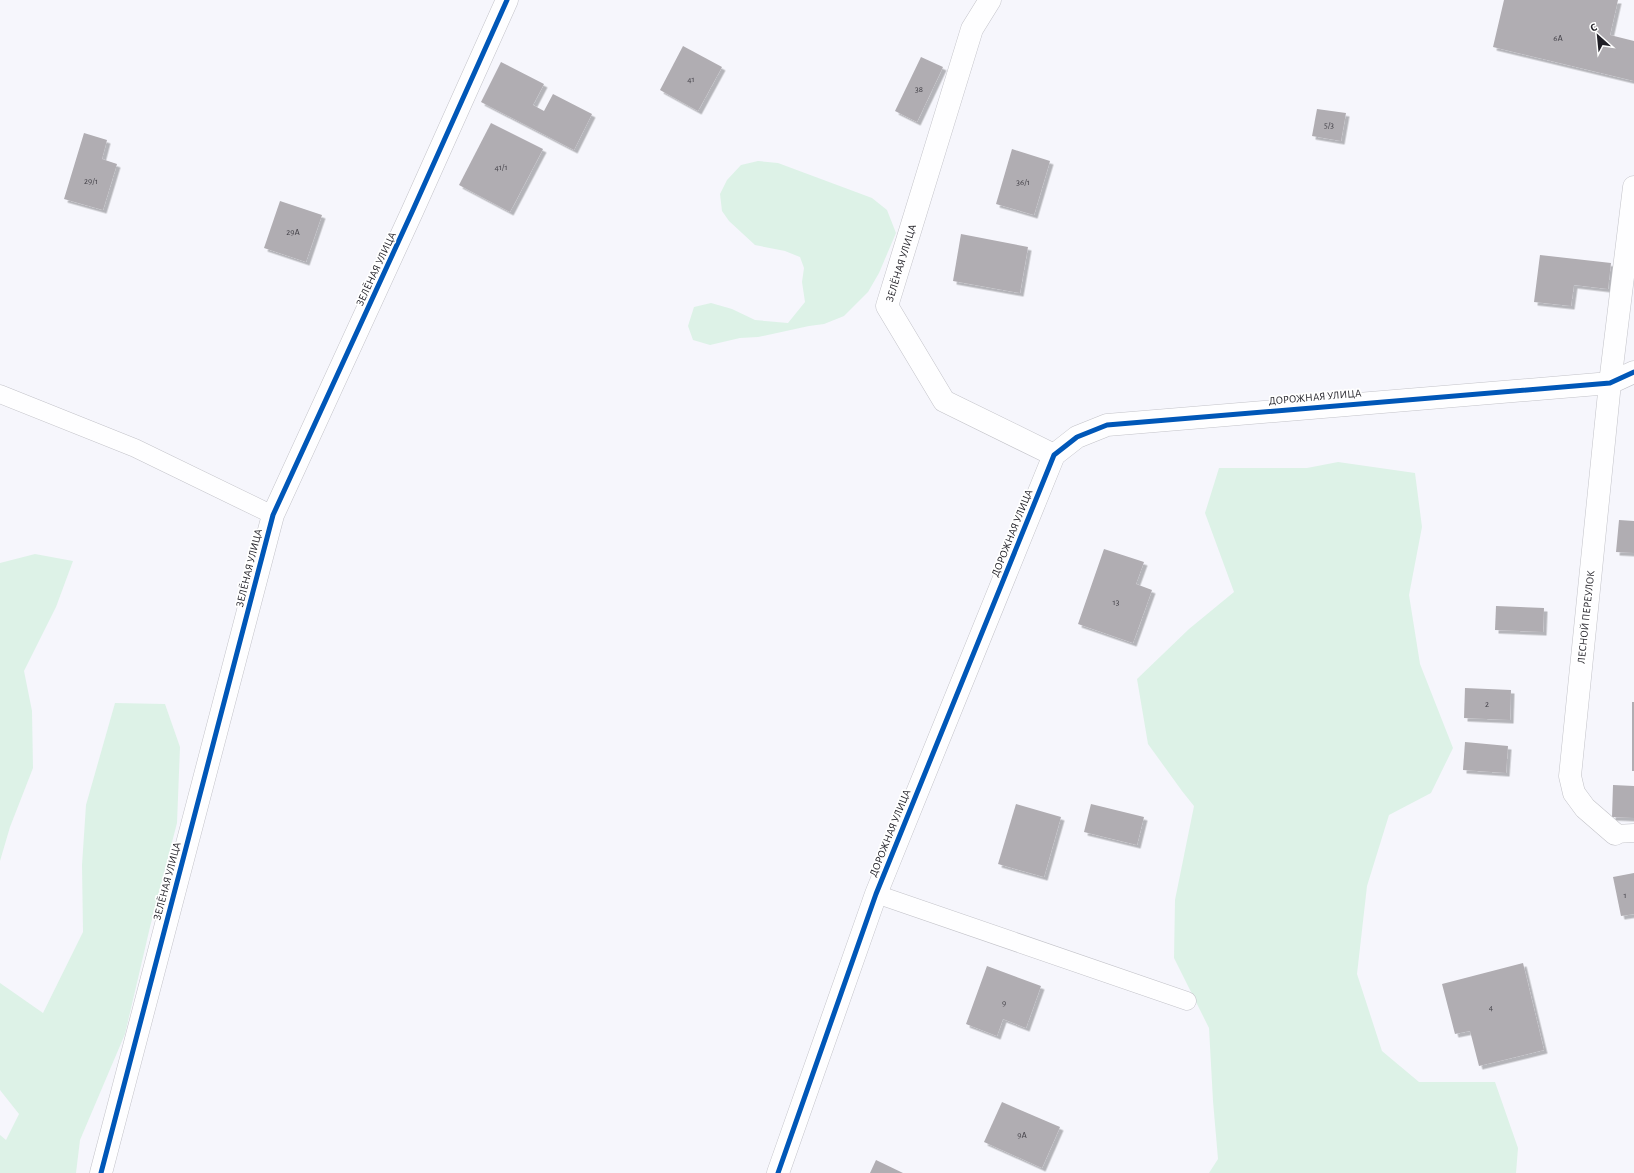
<svg xmlns="http://www.w3.org/2000/svg" width="1634" height="1173" viewBox="0 0 1634 1173" font-family="'Alegreya Sans',sans-serif">
<defs>
<filter id="shadow"><feDropShadow dx="3.5" dy="3.5" stdDeviation="0" flood-color="#0004"/></filter>
</defs>
<rect width="100%" height="100%" fill="#f6f6fc"/>
<g fill="#ddf2e7">
<polygon points="758,161 778,163 872,198 887,210 896,233 879,273 868,292 844,316 824,324 809,326 758,337 740,338 710,345 693,340 688,326 694,307 711,303 732,309 755,320 788,323 805,302 802,282 804,268 800,257 785,251 755,245 729,221 722,211 720,194 727,180 741,165"/>
<polygon points="1338,462 1415,473 1422,527 1409,595 1420,664 1453,748 1431,793 1389,815 1367,886 1357,974 1382,1051 1419,1082 1495,1082 1518,1148 1516,1173 1209,1173 1218,1159 1213,1101 1209,1028 1174,958 1175,900 1194,806 1182,791 1148,744 1137,679 1189,629 1234,592 1205,513 1219,468 1307,468"/>
<polygon points="35,554 73,561 56,607 24,671 32,711 33,768 10,827 0,861 0,563"/>
<polygon points="115,703 165,704 180,747 177,823 150,927 125,1034 80,1140 76,1173 0,1173 0,1135 6,1140 19,1114 0,1090 0,983 43,1013 83,932 82,865 86,805"/>
</g>
<g fill="#b0adb2" filter="url(#shadow)">
<polygon points="1504,0 1618,0 1610,35 1634,41 1634,81 1493,47"/>
<polygon points="683,46 722,67 698,111 660,90"/>
<polygon points="921,57 943,67 917,122 895,111"/>
<polygon points="501,62 544,84 533,105 544,111 553,94 592,114 574,150 481,102"/>
<polygon points="1317,109 1346,113 1341,141 1312,136"/>
<polygon points="491,123 543,149 510,212 459,185"/>
<polygon points="84,133 107,140 102,159 117,164 103,210 64,199"/>
<polygon points="1012,149 1050,161 1034,215 996,204"/>
<polygon points="280,201 322,215 306,262 264,248"/>
<polygon points="961,234 1028,247 1020,293 953,281"/>
<polygon points="1540,255 1611,263 1608,289 1574,285 1571,306 1534,302"/>
<polygon points="1619,520 1634,521 1634,553 1616,552"/>
<polygon points="1104,549 1144,562 1136,584 1152,590 1133,643 1078,624"/>
<polygon points="1496,606 1544,608 1543,632 1495,630"/>
<polygon points="1465,688 1511,690 1510,720 1464,718"/>
<rect x="1632" y="702" width="2" height="69"/>
<polygon points="1465,742 1508,746 1506,773 1463,770"/>
<polygon points="1613,785 1634,786 1634,818 1612,817"/>
<polygon points="1016,804 1061,817 1044,877 998,864"/>
<polygon points="1091,804 1144,817 1137,845 1084,832"/>
<polygon points="1634,873 1634,914 1621,916 1613,877"/>
<polygon points="1523,963 1544,1050 1479,1066 1470,1031 1455,1034 1442,984"/>
<polygon points="987,966 1041,986 1026,1028 1003,1019 997,1036 966,1024"/>
<polygon points="1002,1102 1060,1127 1042,1168 984,1142"/>
<polygon points="876,1160 903,1173 870,1173"/>
</g>
<g fill="none" stroke-linecap="round" stroke-linejoin="round">
<g stroke="#c3c3c9" stroke-width="19">
<g id="lane">
<polyline points="0,394 135,448 273,515"/>
<polyline points="1615,834 1634,833"/>
<polyline points="876,894 1187,1001"/>
</g>
</g>
<g stroke="#c3c3c9" stroke-width="23">
<g id="street">
<polyline points="990,0 972,29 887,306 944,401 1054,455"/>
<polyline points="1615,834 1585,808 1574,793 1570,776 1610,383 1634,187"/>
<polyline points="101,1173 273,515 412,212 507,0"/>
<polyline points="778,1173 876,894 1054,455 1077,437 1107,425 1610,383 1634,372"/>
</g>
</g>
<use href="#lane" stroke="#fefeff" stroke-width="18"/>
<use href="#street" stroke="#fefeff" stroke-width="22"/>
<g stroke="#fff" stroke-width="8">
<g id="cycleway">
<polyline points="101,1173 273,515 412,212 507,0"/>
<polyline points="778,1173 876,894 1054,455 1077,437 1107,425 1610,383 1634,372"/>
</g>
</g>
<use href="#cycleway" stroke="#0057b8" stroke-width="5"/>
</g>
<g text-anchor="middle" dominant-baseline="central" stroke-width="3.5" stroke-linejoin="round" paint-order="stroke">
<g font-size="9" fill="#444249">
<text x="1558" y="38">6А</text>
<text x="691" y="79">41</text>
<text x="919" y="89">38</text>
<text x="1329" y="125">5/3</text>
<text x="501" y="167">41/1</text>
<text x="91" y="181">29/1</text>
<text x="1023" y="182">36/1</text>
<text x="293" y="232">29А</text>
<text x="1116" y="602">13</text>
<text x="1487" y="704">2</text>
<text x="1625" y="895">1</text>
<text x="1004" y="1003">9</text>
<text x="1491" y="1007">4</text>
<text x="1022" y="1135">9А</text>
</g>
<g font-size="11" fill="#201f26" stroke="#fff">
<text transform="translate(901 263) rotate(-73)">ЗЕЛЁНАЯ УЛИЦА</text>
<text transform="translate(376 269) rotate(-65)">ЗЕЛЁНАЯ УЛИЦА</text>
<text transform="translate(1315 397) rotate(-5)">ДОРОЖНАЯ УЛИЦА</text>
<text transform="translate(1012 533) rotate(-68)">ДОРОЖНАЯ УЛИЦА</text>
<text transform="translate(249 568) rotate(-76)">ЗЕЛЁНАЯ УЛИЦА</text>
<text transform="translate(1586 617) rotate(-84)">ЛЕСНОЙ ПЕРЕУЛОК</text>
<text transform="translate(890 833) rotate(-68)">ДОРОЖНАЯ УЛИЦА</text>
<text transform="translate(167 881) rotate(-75)">ЗЕЛЁНАЯ УЛИЦА</text>
</g>
</g>
<g transform="translate(1598 36) rotate(333)" stroke="#ffffff" stroke-width="3" paint-order="stroke">
<path d="M0-3L7 15L0 10L-7 15Z" fill="#201f26"/>
<text y="-6" font-size="11" font-weight="bold" text-anchor="middle" fill="#201f26">С</text>
</g>
</svg>
